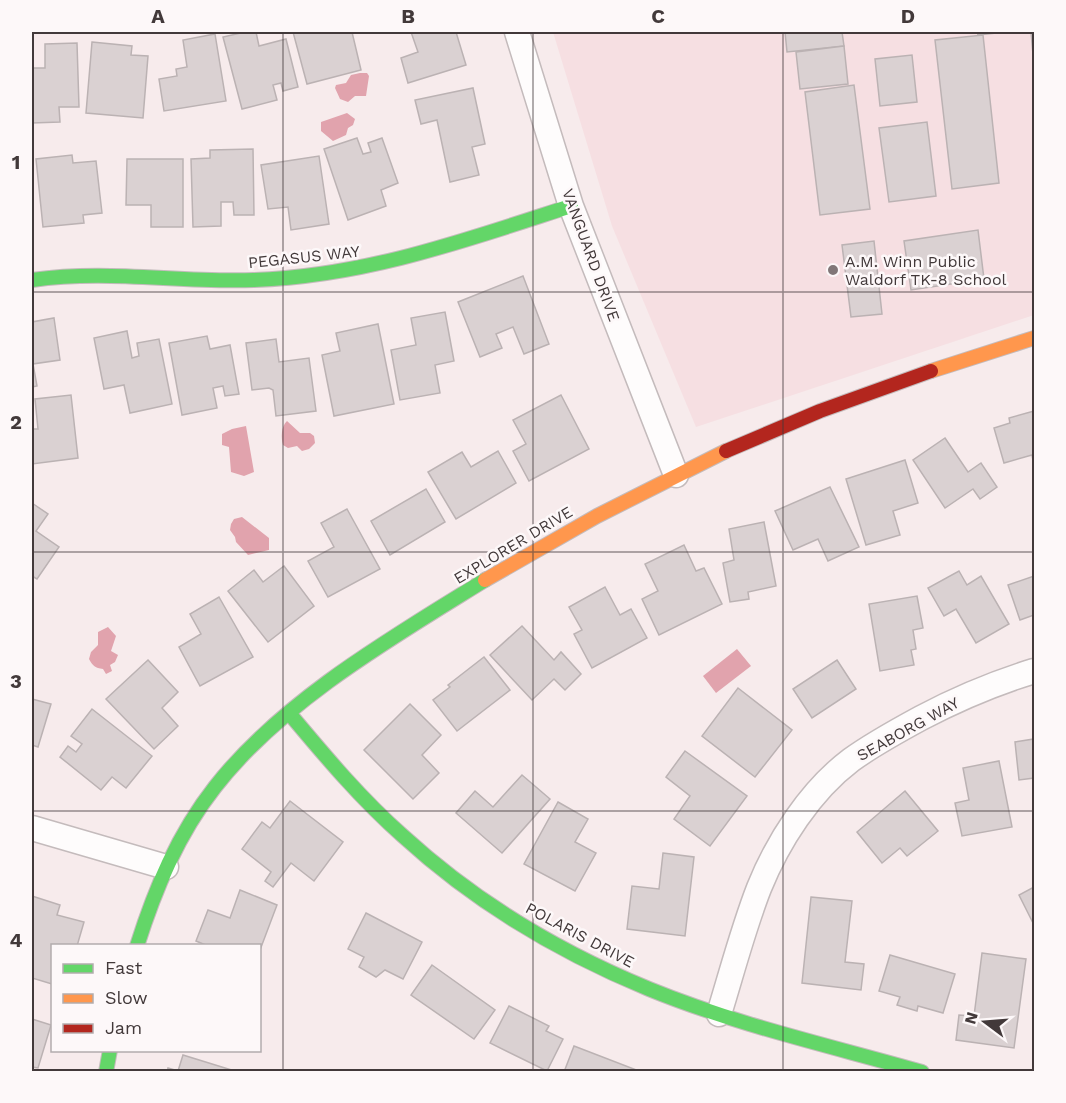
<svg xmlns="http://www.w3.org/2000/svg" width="1066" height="1103" viewBox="0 0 1066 1103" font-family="'Work Sans',sans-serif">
<rect width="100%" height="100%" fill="#f7ebec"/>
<polygon fill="#f6dfe2" points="553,32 1034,32 1034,315 696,427 612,226"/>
<g fill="#e1a3ad">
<polygon points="360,73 367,73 369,76 366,96 355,96 348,102 340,99 335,88 336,85 346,83 351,75"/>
<polygon points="347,113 355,119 353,125 348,128 346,135 333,141 321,131 321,122"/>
<path d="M 287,421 L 300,433 L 310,433 L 314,436 L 315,443 L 309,449 L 302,451 L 297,446 L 288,448 L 283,445 C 281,438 281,426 287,421 Z"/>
<polygon points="246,426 254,472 244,476 231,472 229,447 222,445 222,434 232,429"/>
<polygon points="242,517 269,538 269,550 248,555 236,542 235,537 230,530 231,524 234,519"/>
<path d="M 108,627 L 116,636 L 111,651 L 118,655 L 115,662 L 110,665 L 112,671 L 106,674 L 103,669 C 95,668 93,666 89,659 L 91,652 L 98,645 L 98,632 Z"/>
<polygon points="737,649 751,666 716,693 703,676"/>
</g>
<g fill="#dad1d2" stroke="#bbb2b3" stroke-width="1.5">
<polygon points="245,32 256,32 259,46 286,39 298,87 283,91 281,83 273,85 277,100 242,109 223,37"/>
<polygon points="293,32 327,32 327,33 352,32 361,70 307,84"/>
<polygon points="411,32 456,32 466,65 408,83 401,58 418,52"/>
<polygon points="785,32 842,32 844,46 787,52"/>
<polygon points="977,32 1006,32 978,35"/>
<polygon points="1031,32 1034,32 1034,66"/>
<polygon points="215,34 226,101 164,111 159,79 177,76 176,69 187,67 183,40"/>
<polygon points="983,35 999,183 952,189 935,40"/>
<polygon points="92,42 132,46 131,55 148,56 143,118 86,113"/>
<polygon points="77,43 79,107 59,107 60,122 32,123 32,68 45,68 45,44"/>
<polygon points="844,46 848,84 800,89 796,52"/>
<polygon points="912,55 917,102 880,106 875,59"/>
<polygon points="854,85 870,209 820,215 805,92"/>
<polygon points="473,88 485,144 472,147 479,175 450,182 437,120 421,124 415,100"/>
<polygon points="927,122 936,196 889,202 879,128"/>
<polygon points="357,138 363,154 371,152 368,143 382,138 398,183 381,190 386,206 348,220 324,149"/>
<polygon points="253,149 254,215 234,215 233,202 221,202 221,226 193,227 191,159 210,158 210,150"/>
<polygon points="72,155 73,163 96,161 102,213 83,215 84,223 43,227 36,159"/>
<polygon points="319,156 329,224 291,230 288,207 268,209 261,165"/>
<polygon points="127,159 183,159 183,227 151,227 151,205 126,205"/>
<polygon points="978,230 984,279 911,290 904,241"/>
<polygon points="874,241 882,314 851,317 842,245"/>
<polygon points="523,276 549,344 524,354 513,327 496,334 502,348 480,357 458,302"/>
<polygon points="445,312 454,361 435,365 440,393 400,400 391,350 416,345 411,318"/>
<polygon points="54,318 60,360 33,364 37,386 32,387 32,322"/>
<polygon points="378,324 394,404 334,416 322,355 340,351 336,333"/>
<polygon points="127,331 132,358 139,356 137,343 159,339 172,404 130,413 124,385 104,389 94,338"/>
<polygon points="207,336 210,349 230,345 239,394 225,396 223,386 213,388 217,408 182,415 169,343"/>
<polygon points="276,339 279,362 309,358 316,411 276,416 273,390 269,388 252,390 246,343"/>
<polygon points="71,395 78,458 32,464 32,429 38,429 35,399"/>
<polygon points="561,395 589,449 529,481 513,451 526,444 513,420"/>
<polygon points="1034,411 1034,465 1032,455 1004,463 994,428 1010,423 1009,418"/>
<polygon points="945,438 968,472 981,463 997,487 980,499 973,489 945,508 913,460"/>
<polygon points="498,451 516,483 456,519 428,472 462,452 471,467"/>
<polygon points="905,460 918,503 893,511 900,535 866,545 846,479"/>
<polygon points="830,487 859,547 828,561 818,539 793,550 775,511"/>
<polygon points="426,489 445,522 390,555 371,521"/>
<polygon points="32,503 48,514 36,531 59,547 37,579 32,576"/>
<polygon points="347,509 380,569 328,597 308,561 334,547 321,523"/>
<polygon points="764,522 776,586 748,592 749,599 730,602 723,563 734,560 729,529"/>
<polygon points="684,545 696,571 704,568 722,604 659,635 642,599 658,591 645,564"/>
<polygon points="284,566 314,606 268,642 228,591 254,570 263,582"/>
<polygon points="959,571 967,585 981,576 1009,624 976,643 956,609 944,616 928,588"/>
<polygon points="1034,576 1034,615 1020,620 1008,585"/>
<polygon points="605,587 620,615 631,609 647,638 592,668 574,634 582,630 569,607"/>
<polygon points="917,596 923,628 913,630 916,649 911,650 914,665 880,671 869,604"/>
<polygon points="219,597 253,657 200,686 179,647 201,634 190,614"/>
<polygon points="522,626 554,660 561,652 581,674 565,690 554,679 532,700 490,655"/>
<polygon points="484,657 510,690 457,731 433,700 450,687 448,685"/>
<polygon points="148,660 178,692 162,708 178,726 154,749 106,699"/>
<polygon points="837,660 856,689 812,718 793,689"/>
<polygon points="738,688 792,730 755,777 702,736"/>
<polygon points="32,699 51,704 38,747 32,745"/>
<polygon points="410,704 441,735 422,755 439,773 413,799 364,750"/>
<polygon points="92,709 152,756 126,788 112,777 101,790 60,757 68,746 76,752 82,744 71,736"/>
<polygon points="1034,739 1034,778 1019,780 1015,742"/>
<polygon points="685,751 747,796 710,846 674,819 690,796 666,777"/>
<polygon points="999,761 1012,827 962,836 955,803 969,800 963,768"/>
<polygon points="522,775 550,799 502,853 456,813 475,791 493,807"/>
<polygon points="905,791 938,831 907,856 900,848 882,863 857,832"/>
<polygon points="290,801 343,842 314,881 291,863 273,887 265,881 271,872 242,849 262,822 270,828"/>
<polygon points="558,802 588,819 575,842 596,853 575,891 524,864"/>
<polygon points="663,853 694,857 685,936 627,929 632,886 659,889"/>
<polygon points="1034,887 1034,925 1019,895"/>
<polygon points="240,890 277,905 260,950 260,946 208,946 196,941 208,910 230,918"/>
<polygon points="32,896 60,905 57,915 84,922 77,946 52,946 52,984 32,978"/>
<polygon points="811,897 852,901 845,962 864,964 861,990 802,983"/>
<polygon points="366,913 422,942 403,979 385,970 376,977 359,967 364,957 348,949"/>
<polygon points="982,953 1026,959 1014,1048 956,1040 959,1015 974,1016"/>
<polygon points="890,955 955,974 943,1013 918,1006 917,1011 897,1005 900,997 879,991"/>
<polygon points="432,965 495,1010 474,1039 411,995"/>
<polygon points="509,1006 549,1026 546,1031 563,1039 547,1071 490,1043"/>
<polygon points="32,1019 51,1025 38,1068 32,1067"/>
<polygon points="574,1046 639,1071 639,1072 564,1072"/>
<polygon points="183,1055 238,1072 167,1072 168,1068 178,1071"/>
</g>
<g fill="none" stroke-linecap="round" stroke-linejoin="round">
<g stroke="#c4bbbc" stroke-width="27">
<g id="street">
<polyline points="517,32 571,206 676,475"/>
<polyline points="32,828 166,867"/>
<path d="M 719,1014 C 732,972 743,929 759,888 C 778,841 810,791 851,760 C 873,744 897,731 921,718 C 957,699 995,683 1034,671"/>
</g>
</g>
<g stroke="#c4bbbc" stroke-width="16">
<g id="fast">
<path d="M 32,280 C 108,269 178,283 254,280 C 366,276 466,240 571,206"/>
<path d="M 289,713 C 325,756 361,799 403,836 C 474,901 559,952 649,989 C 737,1025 831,1046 922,1072"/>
<path d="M 137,946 C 155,889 178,834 215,787 C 282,701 393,637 485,580"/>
<polyline points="106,1072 110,1050"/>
</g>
</g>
<g stroke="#c4bbbc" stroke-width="16">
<g id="slow">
<polyline points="931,371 1034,338"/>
<polyline points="485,580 597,516 726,451"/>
</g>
</g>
<g stroke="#c4bbbc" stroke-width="16">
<polyline id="jam" points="726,451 820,411 931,371"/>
</g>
<use href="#street" stroke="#fefcfc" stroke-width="24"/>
<use href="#fast" stroke="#63d668" stroke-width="14"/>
<use href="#slow" stroke="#ff974d" stroke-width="14"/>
<use href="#jam" stroke="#b3261e" stroke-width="14"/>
</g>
<path fill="none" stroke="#42393a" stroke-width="1.5" stroke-opacity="0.55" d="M 283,32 L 283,1072M 533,32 L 533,1072M 783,32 L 783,1072M 32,292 L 1034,292M 32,552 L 1034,552M 32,811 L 1034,811"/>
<circle fill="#817778" stroke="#fdf8f9" stroke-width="2" cx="833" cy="270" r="6"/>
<g text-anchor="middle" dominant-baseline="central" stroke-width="5" stroke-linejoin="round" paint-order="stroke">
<g font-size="16" fill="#42393a" stroke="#fdf8f9">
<text transform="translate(591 255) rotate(70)">VANGUARD DRIVE</text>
<text transform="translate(304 257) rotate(-6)">PEGASUS WAY</text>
<text transform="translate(513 545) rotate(-31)">EXPLORER DRIVE</text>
<text transform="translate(908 729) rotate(-29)">SEABORG WAY</text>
<text transform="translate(580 935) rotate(28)">POLARIS DRIVE</text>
</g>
<g font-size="16" fill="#42393a" stroke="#fdf8f9" text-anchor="start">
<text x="845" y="261">A.M. Winn Public<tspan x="845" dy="18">Waldorf TK-8 School</tspan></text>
</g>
</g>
<rect width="1066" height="1103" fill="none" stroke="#fdf8f9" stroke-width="66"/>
<rect x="51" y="944" width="210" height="108" fill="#fdf8f9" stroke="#b2acad" stroke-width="1.5"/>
<rect x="63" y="964" width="30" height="9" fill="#63d668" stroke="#b2acad" stroke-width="1.5"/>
<text x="105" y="974" font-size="18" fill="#42393a">Fast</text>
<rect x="63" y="994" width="30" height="9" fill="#ff974d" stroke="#b2acad" stroke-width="1.5"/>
<text x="105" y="1004" font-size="18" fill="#42393a">Slow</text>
<rect x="63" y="1024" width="30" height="9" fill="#b3261e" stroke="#b2acad" stroke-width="1.5"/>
<text x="105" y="1034" font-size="18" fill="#42393a">Jam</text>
<g transform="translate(985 1022) rotate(286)" stroke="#fdf8f9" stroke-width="4.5" paint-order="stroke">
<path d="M0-4.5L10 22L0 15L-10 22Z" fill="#42393a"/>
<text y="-9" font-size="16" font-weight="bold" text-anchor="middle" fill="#42393a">N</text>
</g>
<rect x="33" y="33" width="1000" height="1037" fill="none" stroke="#42393a" stroke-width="2"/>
<g font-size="20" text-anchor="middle" font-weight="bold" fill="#42393a">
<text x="158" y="23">A</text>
<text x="408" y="23">B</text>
<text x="658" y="23">C</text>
<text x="908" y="23">D</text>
<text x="16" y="169">1</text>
<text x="16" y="429">2</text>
<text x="16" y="688">3</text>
<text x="16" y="947">4</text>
</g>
</svg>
